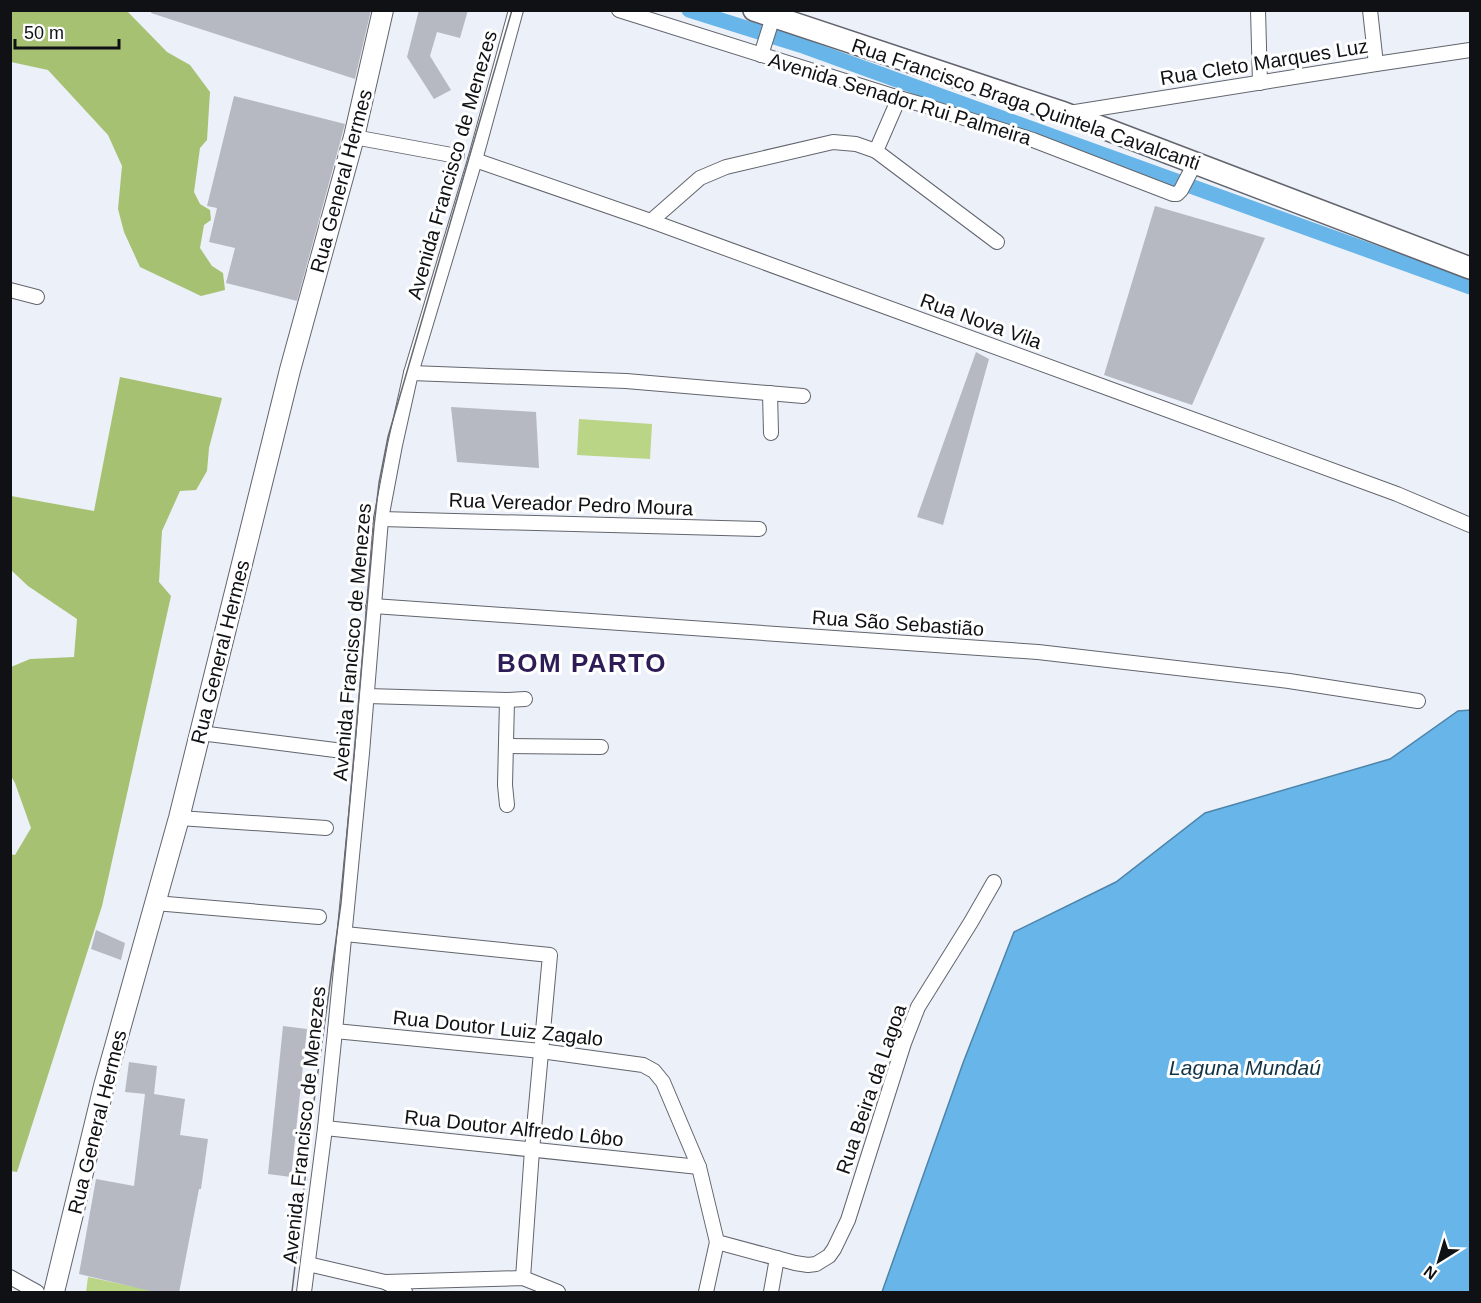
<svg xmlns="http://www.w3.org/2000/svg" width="1481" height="1303" viewBox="0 0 1481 1303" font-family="Helvetica,sans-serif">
<rect width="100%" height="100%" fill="#ecf0f9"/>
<g fill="#bad586">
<polygon points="579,419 652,424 650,459 577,455"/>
<polygon points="88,1277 159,1292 86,1292"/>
</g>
<g fill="#a6c172">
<polygon points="123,10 127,11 167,52 190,65 210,92 207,140 200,148 194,192 200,204 210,210 211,220 204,225 200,248 212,266 223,273 225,290 201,296 140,267 124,232 118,209 122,166 108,135 48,70 11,62 11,11"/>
<polygon points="120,377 222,398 209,448 207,471 196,490 180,491 162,531 159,582 171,596 102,906 17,1172 10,1171 10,854 15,855 31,828 15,783 11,776 11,667 30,659 74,657 77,619 28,586 11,570 11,496 94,511"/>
</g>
<polygon fill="#67b5e9" stroke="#4d84a9" stroke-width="1.5" points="1470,710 1470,1292 882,1292 963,1063 1014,932 1116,882 1205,813 1390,759 1458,711"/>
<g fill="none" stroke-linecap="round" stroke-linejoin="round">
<polyline stroke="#67b5e9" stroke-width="15" points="689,10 800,45 1470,287"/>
</g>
<g fill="#b6b9c2">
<polygon points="152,10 371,10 355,79 151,13"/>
<polygon points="419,10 468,10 460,38 437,32 430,56 451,90 434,99 407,57"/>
<polygon points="234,96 345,124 297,301 226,283 235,248 209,242 217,208 207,206"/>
<polygon points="1155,206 1265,238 1192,405 1104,375"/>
<polygon points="976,352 989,359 943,525 917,517"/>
<polygon points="451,407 536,412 539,468 457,462"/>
<polygon points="96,930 125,943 121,960 91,949"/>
<polygon points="283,1026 307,1029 291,1177 268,1174"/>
<polygon points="129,1062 157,1066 154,1094 185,1099 180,1135 208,1139 201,1189 199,1189 179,1293 159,1293 79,1274 96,1179 134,1186 145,1094 125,1092"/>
</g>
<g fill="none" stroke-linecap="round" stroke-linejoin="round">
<g stroke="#62656d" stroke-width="16">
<g id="street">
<polyline points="619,10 899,98 920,104 1033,140 1173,194 1177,194 1181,190 1195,163"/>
<polyline points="1258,10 1260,83"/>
<polyline points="1370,10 1376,64"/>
<polyline points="761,55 773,17"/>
<polyline points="1069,113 1376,64 1470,50"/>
<polyline points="354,137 457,156"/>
<polyline points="876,151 899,98"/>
<polyline points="475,160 651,221 1121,393 1397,494 1470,525"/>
<polyline points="651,221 700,178 726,167 833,142 856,144 876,151 997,242"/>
<polyline points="10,290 37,297"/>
<polyline points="411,373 626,381 803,396"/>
<polyline points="770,393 771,433"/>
<polyline points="381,519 759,529"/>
<polyline points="373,606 1038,652 1289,681 1418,701"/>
<polyline points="367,696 507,700 525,699"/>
<polyline points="507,700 505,785 507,805"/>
<polyline points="200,733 335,750"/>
<polyline points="506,746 601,747"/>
<polyline points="179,818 326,828"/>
<polyline points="155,903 319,917"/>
<polyline points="345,934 550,955 532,1150 523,1278"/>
<polyline points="335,1031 541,1051 643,1065 654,1071 663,1082 699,1167 717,1242 795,1263 808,1265 816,1264 829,1256 834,1249 848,1220 904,1043 918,1007 971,922 994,882"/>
<polyline points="325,1128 699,1167"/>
<polyline points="308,1264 385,1282 405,1292"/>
<polyline points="10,1277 37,1292"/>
<polyline points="385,1282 523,1278 558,1292"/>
<polyline points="304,1292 325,1128 335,1031 362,753 381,519 395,445 411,373 475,160 516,10"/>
<polyline points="706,1292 717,1242"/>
<polyline points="771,1292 777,1258"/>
</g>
</g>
<g stroke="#62656d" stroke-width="22">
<polyline id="secondary" points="54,1292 104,1086 179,818 290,370 354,137 383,10"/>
</g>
<g stroke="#62656d" stroke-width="24">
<polyline id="primary" points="754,10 1064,113 1470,268"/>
</g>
<use href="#street" stroke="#fff" stroke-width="14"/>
<use href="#secondary" stroke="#fff" stroke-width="20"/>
<use href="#primary" stroke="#fff" stroke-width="21"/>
<polyline stroke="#686a70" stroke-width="1.5" points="292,1292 314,1101 341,903 374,526 379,483 388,437 512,10"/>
</g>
<g text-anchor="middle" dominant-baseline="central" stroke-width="6" stroke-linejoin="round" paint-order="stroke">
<g font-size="20" fill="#101114" stroke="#fff">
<text transform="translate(1264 62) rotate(-9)">Rua Cleto Marques Luz</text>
<text transform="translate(900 99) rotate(17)">Avenida Senador Rui Palmeira</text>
<text transform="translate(1026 104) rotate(19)">Rua Francisco Braga Quintela Cavalcanti</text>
<text transform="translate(452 165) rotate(-74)">Avenida Francisco de Menezes</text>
<text transform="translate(341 181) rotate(-75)">Rua General Hermes</text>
<text transform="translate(981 321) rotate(20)">Rua Nova Vila</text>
<text transform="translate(571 504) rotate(2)">Rua Vereador Pedro Moura</text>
<text transform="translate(898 623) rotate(4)">Rua São Sebastião</text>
<text transform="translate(352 642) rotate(-85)">Avenida Francisco de Menezes</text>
<text transform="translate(220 652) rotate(-76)">Rua General Hermes</text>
<text transform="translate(498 1028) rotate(6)">Rua Doutor Luiz Zagalo</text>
<text transform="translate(871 1089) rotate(-71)">Rua Beira da Lagoa</text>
<text transform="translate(97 1122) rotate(-76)">Rua General Hermes</text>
<text transform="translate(304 1125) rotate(-84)">Avenida Francisco de Menezes</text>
<text transform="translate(514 1128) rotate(6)">Rua Doutor Alfredo Lôbo</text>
</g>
<g font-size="21" font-style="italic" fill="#113348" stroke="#fff">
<text x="1245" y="1067">Laguna Mundaú</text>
</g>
<g font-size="26" font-weight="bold" letter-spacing="1.5" fill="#2d1c56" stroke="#fff">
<text x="582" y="663">BOM PARTO</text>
</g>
</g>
<rect width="1481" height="1303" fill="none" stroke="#101114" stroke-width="24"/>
<g transform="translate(1439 1261) rotate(217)" stroke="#ffffff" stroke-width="4.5" paint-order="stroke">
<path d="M0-4.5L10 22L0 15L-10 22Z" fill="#101114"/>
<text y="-9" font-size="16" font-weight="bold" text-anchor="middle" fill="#101114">N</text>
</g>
<path d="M15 39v9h104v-9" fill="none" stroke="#101114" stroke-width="3"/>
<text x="24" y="39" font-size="18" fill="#101114" stroke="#ffffff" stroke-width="4.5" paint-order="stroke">50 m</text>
</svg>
